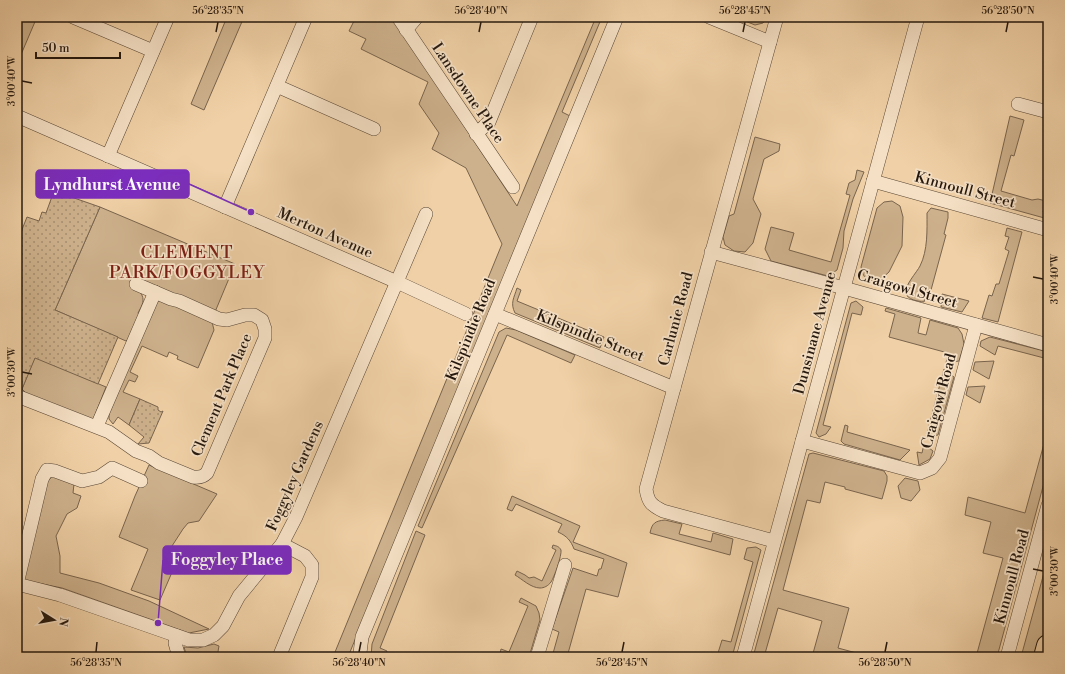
<svg xmlns="http://www.w3.org/2000/svg" width="1065" height="674" viewBox="0 0 1065 674" font-family="'Libre Bodoni',serif">
<defs>
<pattern id="garden-dots" width="8" height="8" patternUnits="userSpaceOnUse"><rect width="8" height="8" fill="#cdb18c"/><path d="M2 2h.1M6 6h.1" fill="none" stroke="#a68f71" stroke-width="1.8" stroke-linecap="round"/></pattern>
</defs>
<rect width="100%" height="100%" fill="#f0d0a6"/>
<filter id="stains"><feTurbulence type="fractalNoise" baseFrequency=".005" numOctaves="4"/><feColorMatrix values="0 0 0 0 .2 0 0 0 0 .09 0 0 0 0 .02 0 0 0 .5 -.17"/></filter>
<radialGradient id="worn" r=".72"><stop offset=".6" stop-color="#630" stop-opacity="0"/><stop offset="1" stop-color="#630" stop-opacity=".3"/></radialGradient>
<g fill="#cdb18c" stroke="#79644d">
<polygon points="17,17 37,17 17,64"/>
<polygon points="227,17 244,17 204,110 191,104"/>
<polygon points="356,17 392,17 517,206 596,17 602,17 562,112 570,116 350,652 351,657 333,657 502,244 466,168 432,149 439,133 419,104 428,82 361,49 366,39 349,31"/>
<polygon points="735,17 768,17 763,23 755,25"/>
<polygon points="1010,116 1024,120 1014,156 1011,155 1001,191 1032,200 1038,199 1046,201 1043,212 1048,213 1048,219 990,203"/>
<polygon points="755,137 780,144 779,151 764,159 753,199 761,214 753,243 745,252 734,251 725,245 723,237 729,216 734,214"/>
<polygon points="857,170 864,172 853,199 844,231 843,248 837,270 828,276 771,261 765,249 771,227 794,233 789,250 831,262 850,195 846,194 849,183 855,180"/>
<path d="M 892,201 L 900,206 L 903,217 L 902,246 L 889,272 L 880,280 C 868,281 864,281 861,267 L 877,208 L 884,202 Z"/>
<path d="M 100,207 L 235,264 L 215,312 L 140,292 C 146,300 142,305 138,313 L 140,317 L 132,335 L 126,341 L 55,310 Z"/>
<path d="M 931,208 L 948,212 L 948,218 L 944,234 L 946,235 L 931,290 L 927,290 L 924,302 C 918,301 907,300 906,293 C 904,286 917,272 920,266 C 928,250 927,230 927,213 Z"/>
<polygon points="1007,228 1022,232 998,322 982,318 989,295 992,296 996,284 999,284 1009,251 1005,249 1009,237 1005,236"/>
<path d="M 517,288 L 521,290 L 517,301 L 604,337 L 600,348 L 515,313 C 510,303 514,298 517,288 Z"/>
<polygon points="942,294 969,301 962,312 941,307"/>
<polygon points="162,300 211,318 214,330 198,368 177,359 178,356 169,352 167,357 142,346 130,372 138,376 135,382 129,380 123,392 140,399 129,425 118,417 113,424 109,419 109,412 156,301"/>
<polygon points="856,301 863,307 861,315 852,313 823,425 831,427 826,434 819,437 816,433 851,303"/>
<polygon points="886,308 921,318 918,333 926,335 930,320 958,328 962,334 964,344 959,361 946,363 948,353 889,337 895,314 885,311"/>
<polygon points="506,328 516,330 575,355 571,363 507,335 422,528 418,526 499,332"/>
<polygon points="990,337 1048,352 1048,359 998,346 995,355 980,346 981,341"/>
<polygon points="35,357 106,387 93,420 29,396 22,389"/>
<polygon points="994,361 989,379 973,370 975,362"/>
<polygon points="944,369 954,377 938,435 926,437"/>
<polygon points="985,386 980,403 966,395 968,387"/>
<polygon points="845,425 848,426 847,432 910,450 900,460 844,444 841,441"/>
<polygon points="1048,429 1048,468 997,657 976,657 1003,558 983,553 991,522 965,515 968,497 1025,513"/>
<polygon points="924,444 933,451 930,459 919,465 917,452 922,453"/>
<polygon points="813,453 884,471 887,476 887,481 882,499 845,489 845,487 825,482 820,503 807,500 783,590 849,608 838,648 864,655 864,657 812,657 822,621 778,608 764,657 753,657 809,454"/>
<polygon points="149,465 217,494 199,521 188,523 183,529 172,546 169,556 173,570 160,600 131,590 148,549 119,537 135,496"/>
<polygon points="53,476 74,484 73,493 81,496 77,508 67,514 56,536 60,556 60,573 99,583 149,601 209,629 189,633 62,588 23,580 45,483"/>
<polygon points="905,478 918,481 920,490 911,501 901,498 898,486"/>
<path d="M 512,496 L 580,526 L 573,542 L 627,563 L 618,597 L 586,589 L 567,657 L 552,657 L 559,632 L 552,629 L 573,568 L 597,576 L 599,569 L 601,569 L 604,559 L 574,549 C 571,541 567,536 558,532 L 562,524 L 516,504 L 512,511 L 507,509 Z"/>
<path d="M 665,520 L 682,524 L 679,534 L 711,542 L 713,533 L 733,539 L 730,555 L 650,533 C 652,523 655,521 665,520 Z"/>
<polygon points="416,531 425,535 380,648 387,651 385,657 371,657 372,644"/>
<path d="M 553,545 C 556,546 559,546 561,550 C 562,555 554,578 551,582 C 548,586 544,588 540,588 C 531,588 522,579 515,575 L 517,571 L 525,575 L 529,578 L 534,577 L 542,581 L 556,550 L 552,548 Z"/>
<polygon points="756,547 761,550 732,657 721,657 718,653 722,640 731,642 753,562 744,559 747,548"/>
<polygon points="1048,558 1048,619 1038,657 1021,657"/>
<polygon points="521,598 536,606 539,613 540,620 529,657 502,657 500,654 501,649 509,652 528,606 519,602"/>
<polygon points="214,644 219,646 217,657 187,657 184,647 198,648"/>
</g>
<g fill="url(#garden-dots)" stroke="#79644d">
<polygon points="54,191 100,207 55,310 118,337 98,384 35,358 22,389 17,388 17,242 27,217 39,221 42,212 46,213"/>
<polygon points="140,399 158,407 158,410 161,412 163,411 149,443 138,444 144,437 129,425"/>
</g>
<g fill="none" stroke-linecap="round" stroke-linejoin="round">
<g stroke="#584634" stroke-width="14">
<g id="minor">
<polyline points="73,17 153,51"/>
<polyline points="398,17 513,187"/>
<polyline points="709,17 770,42"/>
<polyline points="406,30 417,17"/>
<polyline points="277,86 374,129"/>
<polyline points="1018,104 1048,112"/>
<polyline points="17,116 397,282 466,314"/>
<polyline points="476,134 489,122 532,17"/>
<polyline points="108,156 168,17"/>
<polyline points="873,181 1048,230"/>
<polyline points="225,207 306,17"/>
<polyline points="711,252 844,288 1048,345"/>
<polyline points="495,314 674,388"/>
<path d="M 17,396 L 109,432 L 136,451 L 149,456 L 159,463 L 193,477 C 199,478 203,477 207,473 L 265,338 L 265,329 L 262,320 L 254,315 L 245,315 L 227,320 L 219,319 L 179,301 L 171,299 L 136,284"/>
<polyline points="97,426 155,292"/>
<polyline points="802,441 920,473 932,468 940,458 976,325"/>
<path d="M 774,541 L 663,511 C 651,505 648,502 646,489 L 777,17"/>
<polyline points="17,584 60,595 189,640 203,640 214,635 223,626 239,596 282,544 296,517 426,214"/>
<polyline points="17,584 42,479 47,470 55,471 82,481 99,477 112,468 141,481"/>
<polyline points="177,636 175,643 179,657"/>
<polyline points="279,657 312,577 312,565 305,556 282,544"/>
<polyline points="361,657 360,653 362,637 617,17"/>
<polyline points="537,657 565,565"/>
<polyline points="743,657 918,17"/>
<polyline points="1007,657 1048,505"/>
</g>
</g>
<g stroke="#25180e" stroke-width="24">
<polyline id="trunk" points="1045,657 1048,646"/>
</g>
<use href="#minor" stroke="#f5e0c5" stroke-width="13"/>
<use href="#trunk" stroke="#f0d0a6" stroke-width="22"/>
</g>
<path fill="none" stroke="#25180e" stroke-width="1.5" d="M 216,32 L 218,22M 479,32 L 481,22M 743,32 L 745,22M 1006,32 L 1008,22M 22,81 L 32,83M 1033,277 L 1043,279M 22,372 L 32,374M 1033,569 L 1043,571M 96,652 L 97,642M 359,652 L 361,642M 622,652 L 624,642M 885,652 L 887,642"/>
<g text-anchor="middle" dominant-baseline="central" stroke-width="3.5" stroke-linejoin="round" paint-order="stroke">
<g font-size="15" fill="#25180e" stroke="#f5e0c5">
<text transform="translate(468 93) rotate(56)">Lansdowne Place</text>
<text transform="translate(965 190) rotate(15)">Kinnoull Street</text>
<text transform="translate(325 233) rotate(24)">Merton Avenue</text>
<text transform="translate(907 289) rotate(16)">Craigowl Street</text>
<text transform="translate(676 319) rotate(-75)">Carlunie Road</text>
<text transform="translate(471 330) rotate(-68)">Kilspindie Road</text>
<text transform="translate(815 333) rotate(-75)">Dunsinane Avenue</text>
<text transform="translate(590 336) rotate(22)">Kilspindie Street</text>
<text transform="translate(222 395) rotate(-67)">Clement Park Place</text>
<text transform="translate(939 401) rotate(-75)">Craigowl Road</text>
<text transform="translate(295 476) rotate(-66)">Foggyley Gardens</text>
<text transform="translate(1012 577) rotate(-75)">Kinnoull Road</text>
</g>
<g font-size="17" letter-spacing="1" fill="#7a1f14" stroke="#f5e0c5">
<text x="187" y="253">CLEMENT<tspan x="187" dy="20">PARK/FOGGYLEY</tspan></text>
</g>
</g>
<path fill="none" stroke="#7b2cbf" stroke-width="1.5" d="M251 212L189 184M158 623L163 560"/>
<g fill="#7b2cbf" stroke="#f5e0c5" stroke-width="1.5">
<circle cx="251" cy="212" r="4"/>
<circle cx="158" cy="623" r="4"/>
</g>
<g fill="#7b2cbf" stroke="#7b2cbf" stroke-width="1.5">
<rect x="36" y="170" width="153" height="28" rx="4"/>
<rect x="163" y="546" width="128" height="28" rx="4"/>
</g>
<g font-size="16" text-anchor="middle" font-weight="bold" fill="#fff">
<text x="112" y="190">Lyndhurst Avenue</text>
<text x="227" y="565">Foggyley Place</text>
</g>
<rect width="1065" height="674" fill="none" stroke="#f0d0a6" stroke-width="44"/>
<g transform="translate(54 620) rotate(101)" stroke="#f5e0c5" stroke-width="3" paint-order="stroke">
<path d="M0-3L7 15L0 10L-7 15Z" fill="#25180e"/>
<text y="-6" font-size="11" font-weight="bold" text-anchor="middle" fill="#25180e">N</text>
</g>
<path d="M36 52v6h84v-6" fill="none" stroke="#25180e" stroke-width="2"/>
<text x="42" y="52" font-size="12" fill="#25180e" stroke="#f5e0c5" stroke-width="3" paint-order="stroke">50 m</text>
<rect x="22" y="22" width="1021" height="630" fill="none" stroke="#25180e" stroke-width="1.5"/>
<g font-size="10" text-anchor="middle" fill="#25180e">
<text x="218" y="14">56°28'35"N</text>
<text x="481" y="14">56°28'40"N</text>
<text x="745" y="14">56°28'45"N</text>
<text x="1008" y="14">56°28'50"N</text>
<text transform="translate(11 81) rotate(-90)" y="4">3°00'40"W</text>
<text transform="translate(1054 279) rotate(-90)" y="4">3°00'40"W</text>
<text transform="translate(11 372) rotate(-90)" y="4">3°00'30"W</text>
<text transform="translate(1054 571) rotate(-90)" y="4">3°00'30"W</text>
<text x="96" y="666">56°28'35"N</text>
<text x="359" y="666">56°28'40"N</text>
<text x="622" y="666">56°28'45"N</text>
<text x="885" y="666">56°28'50"N</text>
</g>
<rect width="100%" height="100%" filter="url(#stains)"/>
<rect width="100%" height="100%" fill="url(#worn)"/>
</svg>
